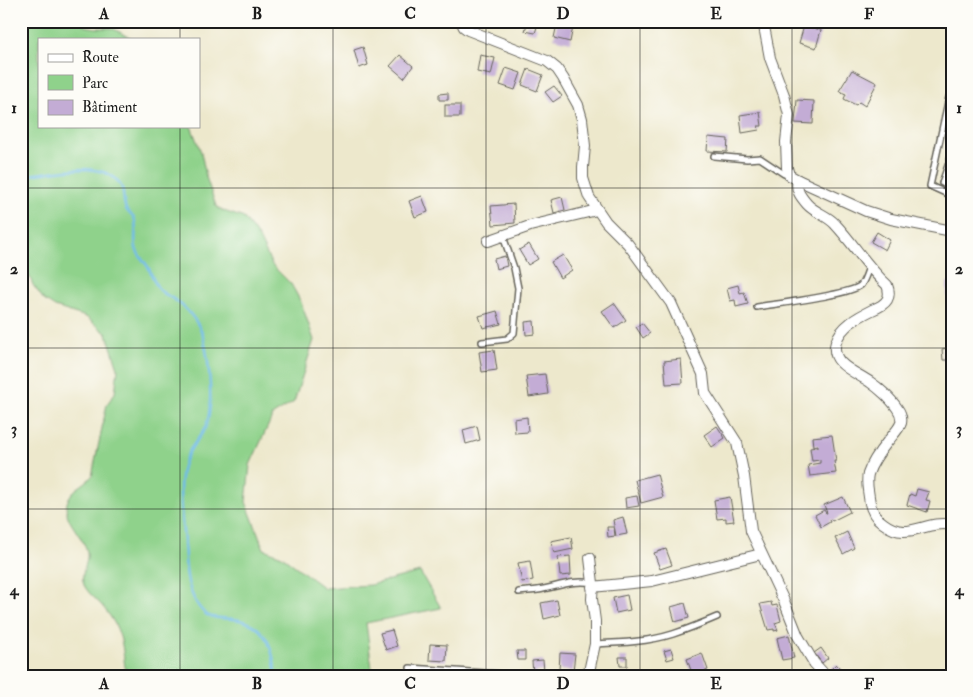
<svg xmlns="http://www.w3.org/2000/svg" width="973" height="697" viewBox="0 0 973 697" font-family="'IM FELL Double Pica',serif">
<rect width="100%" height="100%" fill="#fdfcf7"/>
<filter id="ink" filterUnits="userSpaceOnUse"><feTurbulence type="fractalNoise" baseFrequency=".02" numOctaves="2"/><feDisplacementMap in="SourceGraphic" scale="10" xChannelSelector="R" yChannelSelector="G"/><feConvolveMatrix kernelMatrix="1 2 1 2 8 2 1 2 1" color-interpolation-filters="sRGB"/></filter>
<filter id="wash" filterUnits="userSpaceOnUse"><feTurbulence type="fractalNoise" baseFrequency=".0096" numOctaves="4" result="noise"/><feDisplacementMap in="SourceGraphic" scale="20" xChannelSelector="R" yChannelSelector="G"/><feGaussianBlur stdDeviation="1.12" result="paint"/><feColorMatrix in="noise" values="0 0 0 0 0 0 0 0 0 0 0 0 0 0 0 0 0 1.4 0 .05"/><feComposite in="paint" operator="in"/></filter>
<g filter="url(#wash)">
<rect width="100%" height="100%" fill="#ede8cc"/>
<path fill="#8fd28b" stroke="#567754" d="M 21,21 L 81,21 L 84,26 L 97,28 L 112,28 L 133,39 L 39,39 L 39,126 L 191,126 L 201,152 L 206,177 L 216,206 L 221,210 L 244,218 L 259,238 L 272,265 L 291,284 L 301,302 L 314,340 L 294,402 L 273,415 L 250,465 L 246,502 L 264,549 L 282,556 L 324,588 L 370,585 L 420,572 L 441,608 L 366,623 L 373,676 L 126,676 C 122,646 124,633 104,608 C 98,600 89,595 84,585 C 79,574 89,563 87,552 C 84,536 62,520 67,503 C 71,488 83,487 92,476 L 107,404 L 115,393 L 118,368 L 107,334 L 86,317 L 55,307 L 44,300 L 33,285 L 21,256 Z"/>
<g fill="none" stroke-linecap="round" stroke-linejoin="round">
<path stroke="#70bbe9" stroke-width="2.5" d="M 21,174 L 30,175 C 54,172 109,158 122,188 C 124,194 123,200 125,206 C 126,213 134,215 135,221 C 137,231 133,242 137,251 C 140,257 145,262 148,267 C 152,274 154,285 160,290 C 165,295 171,297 176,301 C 188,309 201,325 204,340 C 209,361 215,411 204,430 C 196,443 188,449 183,466 C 177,489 182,517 184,541 C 185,555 185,569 188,582 C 191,593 197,608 207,615 C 214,619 226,618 233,619 C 266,622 273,647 276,676"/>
</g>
<g id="blocks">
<g fill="#c3acd5">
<polygon points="527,24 537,27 535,33 525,31"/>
<polygon points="557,24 573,27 570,42 554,38"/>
<polygon points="804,26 821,30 816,48 799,43"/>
<polygon points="363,47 368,65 359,68 354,50"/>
<polygon points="400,55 413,66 404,78 390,66"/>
<polygon points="480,55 495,58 491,75 477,72"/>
<polygon points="506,68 521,73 515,90 500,85"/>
<polygon points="528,69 543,75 537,91 522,85"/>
<polygon points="852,70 877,83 865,106 859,102 856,105 844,99 846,94 839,91"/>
<polygon points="554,86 562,96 553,102 545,92"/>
<polygon points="448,93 448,100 439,100 439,94"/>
<polygon points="797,100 814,101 813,124 795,123"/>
<rect x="445" y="105" width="15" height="12"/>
<polygon points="760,112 762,126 758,126 759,130 742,133 740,115"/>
<polygon points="708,137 728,139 727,152 707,151"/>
<polygon points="422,196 428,212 415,217 409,201"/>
<polygon points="562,197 565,210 554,213 551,200"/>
<polygon points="514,204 515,223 493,225 491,206"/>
<polygon points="877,232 890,240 885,250 871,242"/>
<polygon points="529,244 538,259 528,265 519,250"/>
<polygon points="563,255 572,270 560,278 551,262"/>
<polygon points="505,256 507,266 496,269 494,259"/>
<polygon points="947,282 952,283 952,302 947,302"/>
<polygon points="738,285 740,293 744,292 748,304 736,307 735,300 730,301 727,288"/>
<polygon points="614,303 626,320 614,328 602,311"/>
<polygon points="497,311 501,324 483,328 479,316"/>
<polygon points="534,321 535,334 526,335 525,322"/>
<polygon points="642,323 650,333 643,338 636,327"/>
<polygon points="951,348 952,360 943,360 942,349"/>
<polygon points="494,350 497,370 482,372 479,352"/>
<polygon points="681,359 683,383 666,384 664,361"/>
<polygon points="545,374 548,394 529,397 526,376"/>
<polygon points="527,417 528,432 515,433 514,419"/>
<polygon points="477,426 480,440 466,444 463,430"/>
<polygon points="717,426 725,438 712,447 704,435"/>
<polygon points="832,435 836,461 834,461 836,473 810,476 808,465 820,463 820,460 812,461 810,448 818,447 818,445 813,446 812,437"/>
<polygon points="657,474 663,497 641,503 635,480"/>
<polygon points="917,489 929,492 926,500 930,501 927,512 907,505 910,494 915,496"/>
<polygon points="637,496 639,506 626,508 625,498"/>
<polygon points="730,497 734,521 726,522 726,518 717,519 714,500"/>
<polygon points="843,497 850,512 832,521 831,519 829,520 830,522 821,527 815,515 824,510 826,513 827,513 824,505"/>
<polygon points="623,517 627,534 616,536 613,520"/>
<polygon points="607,527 614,527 615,536 608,537"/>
<polygon points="847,532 854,548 843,554 835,538"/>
<polygon points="571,537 573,549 554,553 551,541"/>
<polygon points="666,549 672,565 660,569 654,553"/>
<polygon points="570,556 571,575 560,576 558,557"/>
<polygon points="530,561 533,580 522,582 518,563"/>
<polygon points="627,595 630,610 616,613 613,598"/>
<polygon points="557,600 560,615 544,619 541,603"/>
<polygon points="771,602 772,606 777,605 781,621 775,623 778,630 774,631 774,629 768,630 760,604"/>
<polygon points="685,603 689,618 675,622 671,607"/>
<polygon points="392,630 397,646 386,650 380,633"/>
<polygon points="789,635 794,658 782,660 777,638"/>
<polygon points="430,644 447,645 446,661 429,660"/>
<polygon points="821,648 828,658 822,663 814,653"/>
<polygon points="671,649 674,658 667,660 664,651"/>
<polygon points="517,651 525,651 525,660 518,660"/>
<polygon points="560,653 575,654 573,671 559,670"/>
<polygon points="702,653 708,670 693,676 687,659"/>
<polygon points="619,657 627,657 627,666 620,666"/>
<polygon points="543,660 544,671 536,672 536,675 533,675 532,661"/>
<polygon points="836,664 842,670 836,676 834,676 829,671"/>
</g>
</g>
</g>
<g filter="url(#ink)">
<use href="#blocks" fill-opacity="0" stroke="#65635a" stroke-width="1"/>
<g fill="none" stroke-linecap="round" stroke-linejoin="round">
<g stroke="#65635a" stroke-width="8">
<g id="lane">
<polyline points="952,98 949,97 930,186 950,195 952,203"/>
<polyline points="952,154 942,183 952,187"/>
<polyline points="714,156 747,159 760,158 784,174 789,174"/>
<path d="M 757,307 C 774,304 851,295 861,285 C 865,280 867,272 869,267"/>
<polyline points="482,342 507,339 514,333 518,288 514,268 503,236"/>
<path d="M 519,592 C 525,591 532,591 538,590 C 557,587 573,579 593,583"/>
<path d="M 595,644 C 621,643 648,642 673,634 C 688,629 703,623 717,617"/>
<polyline points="410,668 530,676"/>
</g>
</g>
<g stroke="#65635a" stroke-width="12">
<g id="street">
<polyline points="461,21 464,27 468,30 547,61 557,69 563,78 578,105 582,119 585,146 583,167 583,178 589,197 606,222 628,244 671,303 703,374 705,393 737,443 744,476 751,531 784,601 798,636 814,663 826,676"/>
<polyline points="763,21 770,58 784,95 789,115 786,142 787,168 789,175 798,180 866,211 891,219 952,231"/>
<path d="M 798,180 C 795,190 801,197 807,204 C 815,213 827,215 835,224 C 854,244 866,266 887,285 C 889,290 890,295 887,300 C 884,305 877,308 872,310 C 858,317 841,326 836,342 C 829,364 856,372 870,382 C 879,388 891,399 897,408 C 900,412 902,418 901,423 C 899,429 892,436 888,441 C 880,451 872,462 868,474 C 866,482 868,489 869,497 C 870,507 874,517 883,523 C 909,543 924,519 952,525"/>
<polyline points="488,241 530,226 597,210"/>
<polyline points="592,587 652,581 761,554"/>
<polyline points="588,676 595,644 595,621 592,599 593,583 590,558"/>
</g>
</g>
<use href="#lane" stroke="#fff" stroke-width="5"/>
<use href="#street" stroke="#fff" stroke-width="10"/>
</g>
</g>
<path fill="none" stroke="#1c1c1c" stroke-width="1" stroke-opacity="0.55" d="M 180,21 L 180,39M 333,21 L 333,676M 486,21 L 486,676M 640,21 L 640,676M 792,21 L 792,676M 180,126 L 180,676M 21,188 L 952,188M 21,348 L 952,348M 21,509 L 952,509"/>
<rect width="973" height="697" fill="none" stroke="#fdfcf7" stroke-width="55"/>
<rect x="38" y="38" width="162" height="90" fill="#fdfcf7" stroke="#a3a29f"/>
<rect x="48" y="54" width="25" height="8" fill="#ffffff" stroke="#a3a29f"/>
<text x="82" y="62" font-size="15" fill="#1c1c1c">Route</text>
<rect x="48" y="75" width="25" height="15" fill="#8fd28b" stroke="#a3a29f"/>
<text x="82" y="88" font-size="15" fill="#1c1c1c">Parc</text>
<rect x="48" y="100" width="25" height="15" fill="#c3acd5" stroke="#a3a29f"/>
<text x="82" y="112" font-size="15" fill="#1c1c1c">Bâtiment</text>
<rect x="28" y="28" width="918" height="642" fill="none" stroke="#1c1c1c" stroke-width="2"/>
<g font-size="16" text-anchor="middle" font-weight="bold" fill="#1c1c1c">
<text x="104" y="19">A</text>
<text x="257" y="19">B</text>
<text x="410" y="19">C</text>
<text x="563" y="19">D</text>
<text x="716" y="19">E</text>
<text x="869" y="19">F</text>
<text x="14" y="113">1</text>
<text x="959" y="113">1</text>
<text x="14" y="274">2</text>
<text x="959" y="274">2</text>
<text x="14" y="434">3</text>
<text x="959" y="434">3</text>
<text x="14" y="595">4</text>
<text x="959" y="595">4</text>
<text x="104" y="689">A</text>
<text x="257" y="689">B</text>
<text x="410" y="689">C</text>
<text x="563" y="689">D</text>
<text x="716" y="689">E</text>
<text x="869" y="689">F</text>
</g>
</svg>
